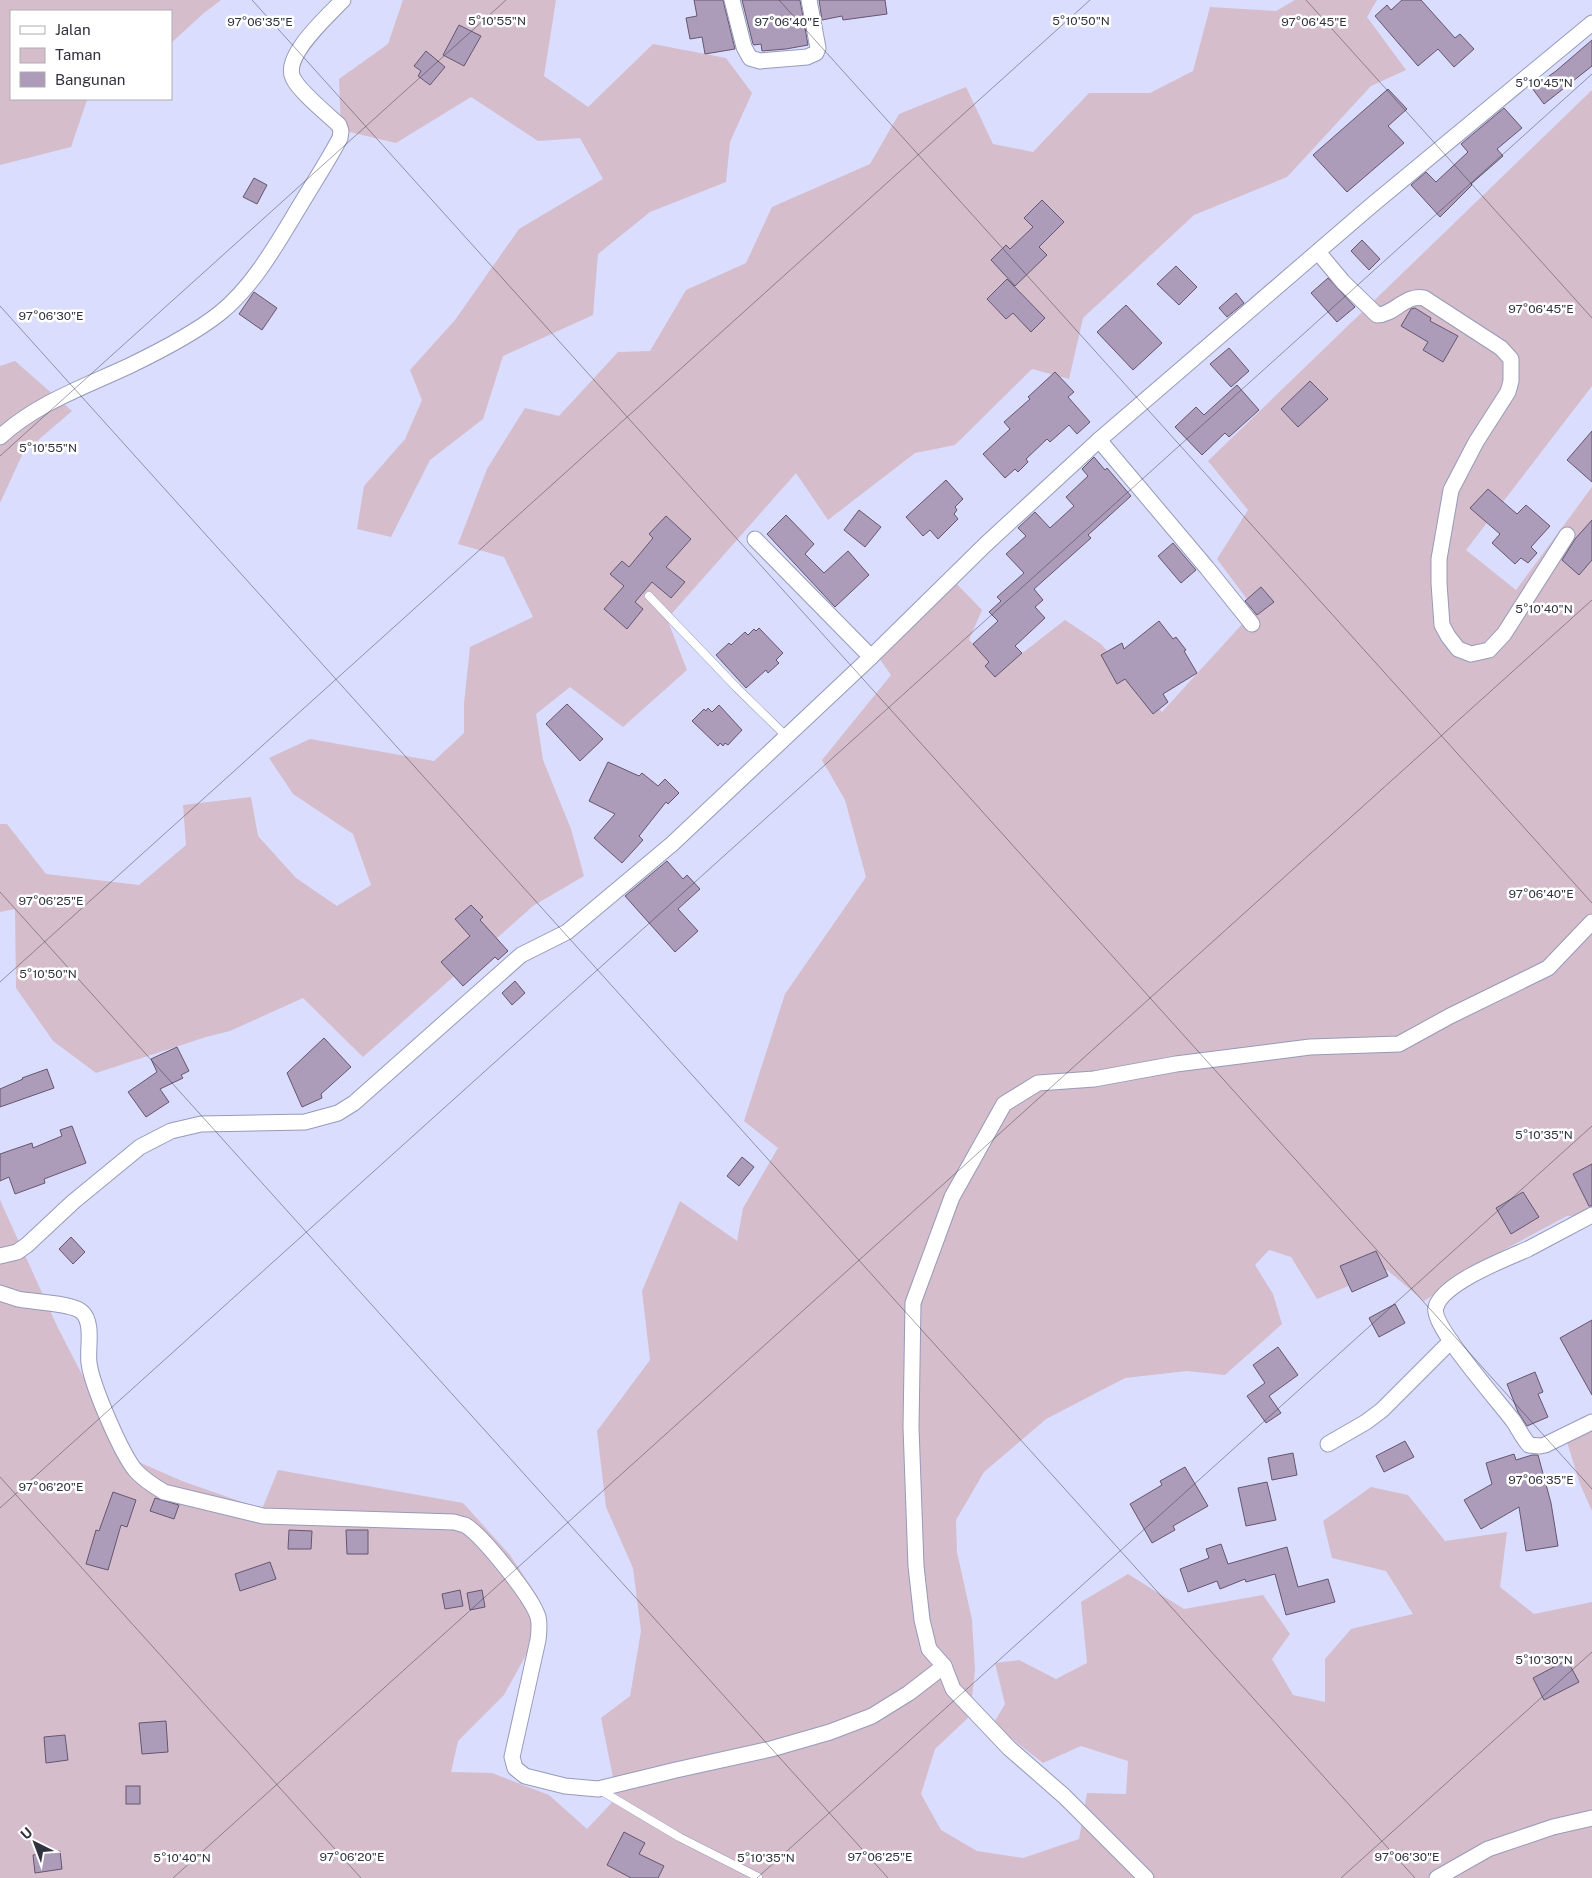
<svg xmlns="http://www.w3.org/2000/svg" width="1592" height="1878" viewBox="0 0 1592 1878" font-family="'Public Sans',sans-serif">
<rect width="100%" height="100%" fill="#daddfe"/>
<g fill="#d5bdcc">
<polygon points="0,0 221,0 204,13 171,43 171,11 11,11 11,99 90,99 87,100 71,147 0,165"/>
<polygon points="403,0 556,0 544,76 588,107 653,44 726,58 752,93 730,142 726,182 650,212 598,254 593,315 503,356 483,419 430,460 391,537 357,529 364,486 405,439 422,400 410,370 455,320 519,229 603,179 580,138 538,141 471,97 396,143 341,130 339,79 388,44"/>
<polygon points="1295,0 1377,0 1367,17 1406,70 1371,86 1287,177 1194,215 1083,318 1069,379 1032,369 955,445 915,453 828,520 796,473 667,619 687,670 623,727 570,687 536,714 543,760 571,829 584,876 533,906 363,1057 303,998 230,1031 206,1037 96,1073 53,1041 16,988 15,909 0,912 0,824 7,824 46,874 139,885 186,845 183,805 251,797 258,836 296,878 337,906 371,885 353,834 293,794 269,758 310,739 434,761 464,733 464,704 470,647 533,617 504,557 458,544 487,469 525,408 559,416 618,352 650,351 686,290 746,263 772,207 870,164 899,114 966,87 993,144 1033,152 1089,93 1150,93 1193,71 1210,7 1276,11"/>
<polygon points="1592,90 1592,386 1466,550 1516,590 1592,487 1592,1215 1567,1216 1500,1252 1424,1301 1387,1270 1317,1299 1291,1257 1269,1250 1255,1265 1273,1294 1282,1324 1225,1375 1187,1371 1125,1378 1046,1419 984,1472 956,1520 957,1552 972,1620 975,1670 970,1716 935,1749 921,1794 941,1830 977,1851 1023,1858 1079,1839 1087,1793 1126,1794 1128,1761 1081,1746 1043,1763 993,1724 1005,1704 995,1663 1019,1660 1056,1679 1087,1663 1081,1602 1128,1574 1184,1609 1263,1595 1290,1634 1272,1659 1293,1695 1325,1702 1325,1659 1351,1629 1413,1614 1386,1571 1332,1558 1323,1521 1371,1487 1408,1495 1445,1541 1507,1532 1500,1587 1534,1614 1592,1602 1592,1878 0,1878 0,1200 57,1326 111,1431 134,1460 182,1481 262,1509 278,1470 463,1503 510,1555 538,1597 544,1622 504,1695 458,1741 451,1772 492,1773 549,1795 587,1829 617,1797 601,1718 630,1696 641,1631 633,1568 606,1507 597,1431 650,1360 642,1291 680,1201 737,1241 743,1208 778,1148 744,1121 785,994 866,877 845,800 822,760 891,675 874,651 952,579 982,610 969,640 1002,669 1065,620 1101,644 1162,712 1255,610 1217,559 1248,510 1208,461"/>
<polygon points="15,361 72,411 23,453 0,503 0,366"/>
<polygon points="1592,1414 1592,1511 1580,1484 1563,1429"/>
</g>
<g fill="#ac9bb9" stroke="#655670">
<polygon points="694,0 723,0 735,49 705,54 702,37 690,39 686,18 697,16"/>
<polygon points="742,0 800,0 808,45 786,49 762,51 761,44 754,45 753,44"/>
<polygon points="819,0 885,0 887,14 843,20 842,16 822,20"/>
<polygon points="1402,0 1421,0 1455,38 1460,34 1474,49 1454,67 1438,49 1418,66 1375,16 1387,5 1391,10"/>
<polygon points="459,25 481,36 464,66 443,55"/>
<polygon points="1592,40 1592,66 1544,104 1532,88 1556,71"/>
<polygon points="426,51 445,67 430,85 418,76 421,71 414,66"/>
<polygon points="1388,89 1407,109 1388,126 1404,143 1347,192 1313,155"/>
<polygon points="1504,108 1522,128 1497,149 1503,156 1471,184 1472,185 1440,217 1411,185 1426,172 1436,182 1468,152 1461,144"/>
<polygon points="254,178 267,185 257,204 243,197"/>
<polygon points="1042,200 1064,222 1039,247 1047,255 1015,286 991,260 1006,245 1010,249 1033,227 1024,218"/>
<polygon points="1362,240 1380,259 1369,270 1351,251"/>
<polygon points="1176,266 1197,287 1179,305 1157,284"/>
<polygon points="1328,278 1355,307 1337,322 1311,293"/>
<polygon points="1007,279 1045,318 1031,332 1013,313 1006,319 987,299"/>
<polygon points="254,292 277,308 262,330 239,314"/>
<polygon points="1236,293 1244,303 1227,317 1219,308"/>
<polygon points="1126,305 1162,343 1133,370 1097,332"/>
<polygon points="1415,308 1431,318 1430,321 1458,336 1443,362 1423,350 1428,342 1401,326 1411,309"/>
<polygon points="1229,348 1249,371 1231,387 1210,364"/>
<polygon points="1055,372 1074,392 1068,397 1090,422 1077,434 1069,425 1050,442 1047,439 1026,459 1028,462 1018,472 1015,469 1005,478 983,454 1010,429 1004,422 1030,399 1028,397"/>
<polygon points="1310,381 1328,399 1298,427 1281,409"/>
<polygon points="1237,385 1259,410 1229,437 1225,433 1202,455 1175,427 1196,407 1204,415"/>
<polygon points="1592,431 1592,482 1567,460"/>
<polygon points="1094,457 1105,470 1107,468 1131,496 1088,535 1091,538 1034,589 1043,600 1035,607 1045,618 1015,646 1022,653 995,677 985,666 989,662 973,644 998,621 989,612 1001,601 997,597 1024,573 1006,554 1026,536 1018,528 1035,512 1050,528 1074,506 1066,497 1088,476 1082,469"/>
<polygon points="946,480 963,499 955,507 957,510 954,514 958,519 938,539 930,530 923,536 906,517"/>
<polygon points="1488,489 1517,514 1526,505 1550,526 1531,547 1537,553 1528,563 1521,558 1515,564 1492,543 1500,534 1470,508"/>
<polygon points="859,510 881,527 865,547 844,530"/>
<polygon points="786,515 814,544 805,554 824,573 848,551 869,575 835,607 767,534"/>
<polygon points="666,516 691,539 666,567 685,582 671,598 652,582 635,602 643,609 627,629 604,609 624,586 610,574 622,561 629,567 653,538 649,534"/>
<polygon points="1592,520 1592,560 1579,575 1562,560 1575,539"/>
<polygon points="1173,543 1196,570 1181,583 1158,556"/>
<polygon points="1261,587 1274,602 1257,615 1245,601"/>
<polygon points="1159,621 1173,639 1176,637 1186,650 1184,651 1197,673 1163,694 1168,702 1153,714 1125,679 1117,684 1101,655 1122,643 1124,649"/>
<polygon points="759,628 783,653 776,660 779,663 768,673 766,670 746,688 716,655 729,643 731,645 745,632 748,635 754,629 756,631"/>
<polygon points="567,704 603,739 580,761 546,724"/>
<polygon points="719,705 742,730 728,745 725,743 723,746 720,743 718,746 692,721 704,709 706,711 708,708 712,712"/>
<polygon points="608,762 639,776 642,773 658,786 665,779 679,793 668,804 666,802 639,836 643,840 622,863 594,838 615,814 589,801"/>
<polygon points="667,861 683,879 687,875 700,889 678,909 698,931 675,952 625,896"/>
<polygon points="471,905 483,917 480,920 508,951 498,960 495,957 463,986 441,962 470,936 455,919"/>
<polygon points="515,981 525,993 512,1005 502,993"/>
<polygon points="324,1038 351,1067 321,1094 322,1098 302,1107 287,1073"/>
<polygon points="177,1047 189,1071 181,1075 183,1078 160,1089 169,1102 146,1117 128,1092 157,1072 151,1059"/>
<polygon points="47,1069 54,1088 0,1107 0,1089 23,1079 22,1078"/>
<polygon points="72,1126 86,1163 44,1179 45,1183 15,1194 9,1177 0,1181 0,1154 32,1143 33,1148 62,1136 60,1130"/>
<polygon points="742,1157 754,1167 739,1186 727,1176"/>
<polygon points="1592,1164 1592,1206 1589,1206 1573,1174"/>
<polygon points="1523,1192 1539,1217 1511,1234 1496,1208"/>
<polygon points="71,1237 85,1252 73,1264 59,1249"/>
<polygon points="1376,1251 1388,1276 1352,1292 1340,1266"/>
<polygon points="1395,1304 1405,1323 1379,1337 1369,1318"/>
<polygon points="1592,1320 1592,1395 1560,1338"/>
<polygon points="1278,1347 1298,1375 1269,1396 1281,1413 1266,1423 1247,1396 1265,1383 1253,1365"/>
<polygon points="1535,1372 1543,1392 1538,1394 1548,1417 1527,1426 1518,1412 1507,1384"/>
<polygon points="1405,1441 1414,1457 1384,1472 1376,1456"/>
<polygon points="1293,1453 1297,1475 1272,1480 1268,1458"/>
<polygon points="1514,1454 1516,1460 1532,1455 1538,1455 1551,1503 1558,1546 1526,1551 1519,1507 1481,1529 1464,1500 1492,1484 1486,1463"/>
<polygon points="1185,1467 1208,1506 1173,1526 1175,1530 1152,1543 1130,1504 1162,1485 1160,1481"/>
<polygon points="1267,1482 1276,1520 1246,1526 1238,1488"/>
<polygon points="113,1492 136,1500 127,1527 121,1525 108,1570 86,1564 96,1530 99,1531"/>
<polygon points="155,1498 179,1505 174,1519 150,1511"/>
<polygon points="289,1530 312,1531 311,1549 288,1549"/>
<polygon points="346,1530 368,1530 368,1554 347,1554"/>
<polygon points="1221,1544 1228,1564 1287,1547 1298,1587 1328,1579 1335,1602 1286,1615 1275,1574 1246,1582 1245,1579 1220,1589 1217,1581 1188,1592 1180,1569 1209,1558 1206,1549"/>
<polygon points="270,1562 276,1579 240,1591 235,1574"/>
<polygon points="460,1590 463,1606 445,1609 442,1594"/>
<polygon points="482,1590 485,1607 470,1610 467,1593"/>
<polygon points="1567,1660 1579,1682 1544,1700 1533,1678"/>
<polygon points="166,1721 168,1752 142,1754 139,1723"/>
<polygon points="65,1735 68,1760 46,1763 44,1737"/>
<rect x="126" y="1786" width="14" height="18"/>
<polygon points="624,1832 645,1843 639,1854 664,1866 658,1878 631,1878 607,1865"/>
<polygon points="60,1851 62,1869 35,1873 33,1855"/>
</g>
<g fill="none" stroke-linecap="round" stroke-linejoin="round">
<g stroke="#979ab9" stroke-width="9">
<g id="lane">
<polyline points="649,596 737,688 787,737"/>
<polyline points="600,1790 679,1837 758,1877"/>
</g>
</g>
<g stroke="#979ab9" stroke-width="17">
<g id="street">
<polyline points="732,0 744,47 750,58 760,61 807,57 816,53 818,48 809,0"/>
<path d="M 1318,252 L 1343,282 L 1377,315 C 1394,315 1405,294 1424,298 L 1501,348 L 1511,359 L 1511,381 L 1508,392 L 1476,442 L 1451,490 L 1439,559 L 1439,583 L 1442,625 L 1448,636 L 1458,649 L 1471,654 L 1489,650 L 1504,634 L 1567,535"/>
<path d="M 0,437 C 37,403 84,387 129,366 C 158,352 195,333 220,313 C 254,286 279,240 301,204 C 314,182 328,161 340,138 L 341,131 L 339,125 C 327,114 299,91 293,78 C 282,56 329,15 343,0"/>
<polyline points="1099,440 1207,568 1252,624"/>
<polyline points="755,539 871,657"/>
<path d="M 1592,1215 C 1571,1226 1549,1238 1528,1249 C 1505,1259 1443,1283 1436,1307 C 1430,1325 1501,1404 1514,1422 C 1519,1430 1523,1438 1529,1445 L 1540,1446 L 1545,1445 L 1592,1422"/>
<polyline points="0,1256 17,1252 27,1245 73,1202 140,1147 171,1131 201,1124 305,1122 338,1113 354,1103 521,955 567,932 672,844 871,657 986,544 1099,440 1372,205 1592,23"/>
<path d="M 0,1293 C 6,1295 12,1297 18,1299 C 32,1302 73,1303 82,1312 C 94,1323 87,1349 89,1363 C 92,1386 122,1455 136,1471 C 144,1480 154,1486 164,1492 L 263,1516 L 454,1522 C 457,1523 461,1524 465,1525 C 482,1535 532,1597 538,1617 C 540,1624 539,1632 538,1640 L 512,1757 L 515,1768 L 525,1776 L 565,1786 L 598,1789 L 676,1770 L 771,1749 L 830,1732 L 872,1716 L 909,1693 L 944,1666"/>
<polyline points="1328,1444 1366,1422 1382,1410 1451,1341"/>
<polyline points="1146,1878 1064,1796 1009,1748 953,1689 944,1666 929,1649 922,1620 916,1566 911,1427 913,1303 952,1197 1004,1104 1038,1083 1094,1079 1176,1064 1310,1047 1399,1044 1450,1016 1548,968 1592,922"/>
<polyline points="1437,1878 1488,1849 1553,1827 1592,1818"/>
</g>
</g>
<use href="#lane" stroke="#fff" stroke-width="8"/>
<use href="#street" stroke="#fff" stroke-width="15"/>
</g>
<path fill="none" stroke="#31323f" stroke-width="1" stroke-opacity="0.45" d="M 252,0 L 1592,1489M 779,0 L 1592,903M 1306,0 L 1592,318M 0,306 L 1415,1878M 0,456 L 506,0M 0,892 L 888,1878M 0,982 L 1090,0M 0,1477 L 361,1878M 0,1508 L 1592,74M 173,1878 L 1592,600M 757,1878 L 1592,1126M 1341,1878 L 1592,1652"/>
<g font-size="12" text-anchor="middle" fill="#31323f" stroke="#fff" stroke-width="5" stroke-linejoin="round" paint-order="stroke">
<text x="497" y="25">5°10'55"N</text>
<text x="1081" y="25">5°10'50"N</text>
<text x="787" y="26">97°06'40"E</text>
<text x="260" y="26">97°06'35"E</text>
<text x="1314" y="26">97°06'45"E</text>
<text x="1544" y="87">5°10'45"N</text>
<text x="1541" y="313">97°06'45"E</text>
<text x="51" y="320">97°06'30"E</text>
<text x="48" y="452">5°10'55"N</text>
<text x="1544" y="613">5°10'40"N</text>
<text x="1541" y="898">97°06'40"E</text>
<text x="51" y="905">97°06'25"E</text>
<text x="48" y="978">5°10'50"N</text>
<text x="1544" y="1139">5°10'35"N</text>
<text x="1541" y="1484">97°06'35"E</text>
<text x="51" y="1491">97°06'20"E</text>
<text x="1544" y="1664">5°10'30"N</text>
<text x="352" y="1861">97°06'20"E</text>
<text x="880" y="1861">97°06'25"E</text>
<text x="1407" y="1861">97°06'30"E</text>
<text x="182" y="1862">5°10'40"N</text>
<text x="766" y="1862">5°10'35"N</text>
</g>
<rect x="10" y="10" width="162" height="90" fill="#ffffff" stroke="#adadb2"/>
<rect x="20" y="26" width="25" height="8" fill="#ffffff" stroke="#adadb2"/>
<text x="55" y="35" font-size="15" fill="#31323f">Jalan</text>
<rect x="20" y="48" width="25" height="15" fill="#d5bdcc" stroke="#adadb2"/>
<text x="55" y="60" font-size="15" fill="#31323f">Taman</text>
<rect x="20" y="72" width="25" height="15" fill="#ac9bb9" stroke="#adadb2"/>
<text x="55" y="85" font-size="15" fill="#31323f">Bangunan</text>
<g transform="translate(35 1843) rotate(318)" stroke="#ffffff" stroke-width="4" paint-order="stroke">
<path d="M0-4L9 19L0 12L-9 19Z" fill="#31323f"/>
<text y="-8" font-size="14" font-weight="bold" text-anchor="middle" fill="#31323f">U</text>
</g>
</svg>
